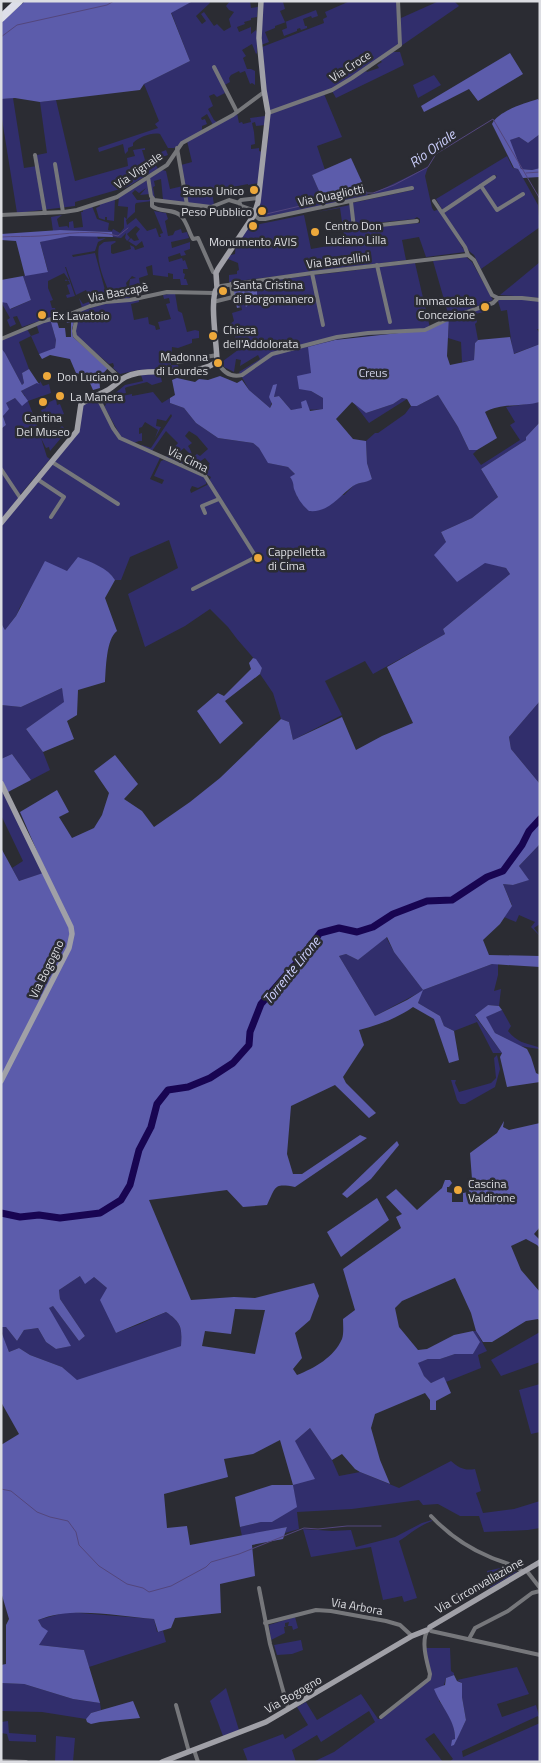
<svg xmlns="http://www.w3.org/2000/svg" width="541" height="1763" viewBox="0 0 541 1763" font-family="'Titillium Web',sans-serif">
<rect width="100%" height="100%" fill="#2b2c33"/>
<g fill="#312e6c">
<path d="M 193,1 L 209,1 L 210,3 L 196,16 L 202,24 L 206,21 L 201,14 L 204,12 L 214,26 L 217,24 L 224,31 L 231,27 L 229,19 L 234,12 L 229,10 L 226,6 L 230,1 L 250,1 L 251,8 L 258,7 L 257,17 L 251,18 L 251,20 L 244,22 L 245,24 L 237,27 L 239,32 L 251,27 L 251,34 L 256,30 L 257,32 L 257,53 L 256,54 L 252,44 L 242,50 L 246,56 L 243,58 L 247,69 L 251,69 L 255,71 L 255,85 L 252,83 L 250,84 L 245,71 L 240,73 L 239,71 L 231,75 L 229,78 L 230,82 L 223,86 L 225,93 L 217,97 L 214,94 L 209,96 L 213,106 L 208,109 L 214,120 L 218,123 L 213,125 L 207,114 L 201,118 L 202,120 L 205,119 L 207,124 L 202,126 L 202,131 L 174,148 L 168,148 L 160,134 C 152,132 139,137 133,143 L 133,146 L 128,148 L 128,151 L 125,154 L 123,144 L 99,152 L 98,148 L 158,128 L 155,124 L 159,121 L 144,84 L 190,61 L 171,12 Z"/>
<polygon points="263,1 285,1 283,2 285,9 280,11 285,22 316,10 318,16 312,18 311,16 303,19 305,26 307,26 307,28 301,30 300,28 297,29 297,31 284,36 282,30 287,28 286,22 275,26 275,28 265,32 269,42 261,45"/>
<polygon points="350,1 398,1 400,40 398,44 352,78 331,90 269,112 266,91 262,47 324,23 323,19 327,17 325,12"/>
<polygon points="439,1 454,1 459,6 401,46 401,18"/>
<polygon points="392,52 400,52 404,65 336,98 332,91 366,71 367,72 379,68 377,65 382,62 380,60"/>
<polygon points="434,75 441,85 418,98 413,85"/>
<polygon points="324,94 342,137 317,146 325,170 312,175 323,200 363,193 367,193 368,196 428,167 425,176 432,208 434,211 440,209 465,252 426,257 419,237 402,240 406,260 229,282 229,275 237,274 237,271 239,270 238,263 228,259 227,256 235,254 236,241 246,227 304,215 311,249 345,243 340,208 317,212 350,205 353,229 420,223 420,219 417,217 414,219 355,225 352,203 413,190 412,186 351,201 267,217 260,216 258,209 268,139 270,114"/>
<polygon points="13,98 24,168 37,166 37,155 47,153 40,102 56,100 75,181 128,166 127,158 135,156 133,150 145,148 145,150 142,150 145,160 161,157 161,152 166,150 168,155 153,160 158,169 127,187 75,202 75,206 17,213 1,113 1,99"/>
<polygon points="237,113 239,123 242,122 243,124 251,122 250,118 265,116 265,125 256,126 255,122 252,123 254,132 255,144 251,145 251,149 259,148 259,151 262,152 259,183 248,185 248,184 212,191 214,205 203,206 188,204 181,165 192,162 187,141"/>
<polygon points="540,134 540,168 532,170 521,169 509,140 519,137 528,143"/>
<polygon points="507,156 513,168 518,169 538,205 540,227 481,269 474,255 469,251 444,213 497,176 495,175 443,211 436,199"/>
<polygon points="162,170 166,171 170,189 183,186 185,203 163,200 161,179 154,181 155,186 153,187 155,199 153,199 149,178"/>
<path d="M 147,180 L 150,194 L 140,195 L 146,188 L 139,193 L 135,190 L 132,193 L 137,200 L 149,200 L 151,197 L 152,201 L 136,203 L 135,205 L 135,212 L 126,220 L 127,225 L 136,218 L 147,231 L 156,228 L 159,237 L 161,237 L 160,234 L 163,233 L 154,211 L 166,213 L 168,219 L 165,221 L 168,236 L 173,235 L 175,231 L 181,229 L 182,233 L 187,232 L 189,238 L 171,242 L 172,248 L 190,242 L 190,249 L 184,251 L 186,255 L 181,256 L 180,253 L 168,257 L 169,262 L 182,258 L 183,261 L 185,260 L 188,269 L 183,269 L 183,273 L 185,274 L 184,279 L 186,279 L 188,285 L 181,285 L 180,279 L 173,279 L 173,274 L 168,273 L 168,277 L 153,275 L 152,265 L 146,267 L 148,275 L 139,278 L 140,285 L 138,283 L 129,287 L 130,279 L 136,278 L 132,276 L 126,283 L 130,298 L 112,300 C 107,285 95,264 99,246 L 104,242 L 115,241 L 116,242 L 111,245 L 111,253 L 113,254 L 131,249 L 130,245 L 134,247 L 135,250 L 144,247 L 142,241 L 136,246 L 128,241 L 131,238 L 134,241 L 139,240 L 136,234 L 140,229 L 136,226 L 127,234 L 130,238 L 127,241 L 125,238 L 126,233 L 121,238 L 113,237 L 112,232 L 60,230 L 53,231 L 51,217 L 62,215 L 57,219 L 59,227 L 67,226 L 69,228 L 69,222 L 73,221 L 74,228 L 83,227 L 81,212 L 83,212 L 83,209 L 92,206 L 97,219 L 109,223 L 108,230 L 112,231 L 113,229 L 120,233 L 124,228 L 124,217 L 127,219 L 128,207 L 118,206 L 119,197 Z"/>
<polygon points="115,199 114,221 107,220 107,217 105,217 105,220 99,218 96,208 100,206 99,204"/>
<polygon points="63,236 97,236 98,239 106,238 98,242 95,251 72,255 73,257 95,253 108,301 82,308 79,298 83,304 91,301 92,303 98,301 95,294 87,292 86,290 76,295 66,267 65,267 75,296 67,298 66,295 70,294 67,285 70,284 69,281 65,281 66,279 67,281 69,280 64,273 48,281 48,288 53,300 50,301 52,308 55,308 57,315 47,319 43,312 40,312 41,319 39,321 22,327 17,316 13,317 16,324 10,327 7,320 10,318 1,302 8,302 11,309 31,300 23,276 48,271 40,242"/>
<polygon points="466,257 472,262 493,300 449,317 483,308 484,312 475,314 477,322 475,324 478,340 475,343 474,360 462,362 461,342 448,338 449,317 433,261"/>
<polygon points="540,262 540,298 500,295"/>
<path d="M 415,263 L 430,328 C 395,337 358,332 324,343 L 311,373 L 311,391 L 323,398 L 324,409 C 312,411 302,408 291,410 L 279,396 L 274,397 L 276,384 L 270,408 L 249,390 L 239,372 L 260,359 L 258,355 L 240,366 L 241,360 L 236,359 L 234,372 L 224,367 L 223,361 L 238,350 L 233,327 L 231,328 L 230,324 L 234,321 L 232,313 L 242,310 L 241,306 L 238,306 L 237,304 L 244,302 L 245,306 L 250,302 L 249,298 L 257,282 Z"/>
<polygon points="175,293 178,311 182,313 187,332 195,330 199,331 199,338 192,339 192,343 178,348 172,347 171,365 178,365 179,369 138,370 120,374 113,368 114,366 113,363 109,364 76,336 75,330 80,311 105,304 139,299 139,302 131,304 134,320 148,317 149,324 155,326 156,330 160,329 158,322 171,319 166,304 170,303 169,298 164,299 163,295"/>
<polygon points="510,298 540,301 540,329 537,329 540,334 540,344 513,354 507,310 501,311 498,301 500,299"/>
<polygon points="50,319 56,340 55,349 39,354 31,336 19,342 29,369 22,373 24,383 22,385 5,353 1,348 1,340 27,329 31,336 39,333 36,323"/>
<polygon points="160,373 162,382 152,385 147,382 127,387 125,388 126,393 113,395 125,385 143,381 141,375"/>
<polygon points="40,381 43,386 49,384 51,393 28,401 42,438 52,436 61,430 60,428 62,426 67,431 50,451 49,447 46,448 41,438 47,457 50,459 20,495 1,468 1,429 6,425 3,416 6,403 15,398 22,405 25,396 21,391 37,383 40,383"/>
<path d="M 108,392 L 112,398 L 132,394 L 132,396 L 153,392 L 162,403 L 170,398 L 170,403 L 184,408 L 196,423 L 218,438 L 253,443 L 259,448 L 269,463 L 288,467 L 295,474 C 291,483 295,489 298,498 L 344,495 L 354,485 L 372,479 L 367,463 L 366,441 L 375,433 L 378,433 L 405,414 L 411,406 L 417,406 L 438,395 L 458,427 L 469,450 L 477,450 L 473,454 L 481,465 L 520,440 L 510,425 L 515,422 L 506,407 L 540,402 L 540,422 L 526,437 L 526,440 L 481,469 L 498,497 L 472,518 L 441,532 L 446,542 L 485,562 L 506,568 L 510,574 L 443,629 L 445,634 L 373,674 L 365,661 L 325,681 L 342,715 L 293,740 L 289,722 L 281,719 L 273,693 L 260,674 L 262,668 L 237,639 L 228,627 L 210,609 L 185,626 L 145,647 L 128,594 L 178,568 L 169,540 L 130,557 L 121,580 L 115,580 L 111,575 L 93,563 L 67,571 L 31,589 L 20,607 L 16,616 L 5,630 L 1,623 L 1,525 L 57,459 L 80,429 L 82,405 L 96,398 L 119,439 L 160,458 L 150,479 L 162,484 L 164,480 L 154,476 L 161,461 L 164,460 L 204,477 L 207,481 L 206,484 L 198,488 L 192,486 L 190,490 L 191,493 L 207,485 L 211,477 L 200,471 L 210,464 L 205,458 L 195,465 L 193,465 L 193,457 L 197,454 L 200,456 L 208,449 L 197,436 L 189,431 L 185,436 L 192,443 L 188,446 C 193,453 194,460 188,467 L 185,466 L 190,454 L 184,448 L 176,455 L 183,462 L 182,464 L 166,457 L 178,443 L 166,431 L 152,451 L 141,446 L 142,445 L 151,448 L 172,416 L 171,414 L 166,421 L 157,419 L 156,426 L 161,427 L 155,438 L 158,430 L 145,422 L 142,427 L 139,428 L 139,434 L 142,433 L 142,441 L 139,441 L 134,443 L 121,437 L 104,406 L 106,405 L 105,403 L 103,404 L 101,396 Z"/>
<polygon points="402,398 407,399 369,423 353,402 366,413 393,404"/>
<polygon points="56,399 57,405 60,404 64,414 45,420 41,410 46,408 45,404"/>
<polygon points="1,471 19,498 1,519"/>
<polygon points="62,688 65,702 26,729 43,752 50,770 31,780 12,754 1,759 1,705 21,707"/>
<polygon points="540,701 540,784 511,749 509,737"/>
<polygon points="1,788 44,873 19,881 12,868 23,861 1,815"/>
<polygon points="540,844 540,924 534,928 540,936 531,927 535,922 519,915 516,922 504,917 512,905 503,884 513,885 528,880 519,866"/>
<polygon points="386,937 394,952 423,990 492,964 498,964 498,975 494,991 501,989 499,1006 488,1005 475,1016 502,1053 493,1053 477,1022 454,1031 444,1026 440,1016 418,1003 422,991 375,1016 339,956 346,954 358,960"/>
<path d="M 502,1010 L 511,1026 L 508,1031 C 517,1042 524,1043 538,1047 L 539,1049 L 520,1046 L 495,1033 L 485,1017 Z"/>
<polygon points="497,1055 500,1069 495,1087 465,1104 460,1104 457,1100 451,1080 456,1080 455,1083 459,1092 491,1083 496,1078 494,1058"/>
<path d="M 80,1276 L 94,1277 L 107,1288 L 116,1333 L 140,1324 L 166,1312 C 182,1323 182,1328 181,1346 L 77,1381 L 62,1367 L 30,1355 L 19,1348 L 9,1352 L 3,1337 L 1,1327 L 6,1327 L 17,1341 L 24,1330 L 38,1328 L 46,1342 L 56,1349 L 70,1346 L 48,1308 L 53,1306 L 79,1341 L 85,1336 L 60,1299 L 59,1290 Z"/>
<polygon points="473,1331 476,1331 487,1351 478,1355 481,1368 446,1382 444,1378 431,1383 424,1376 417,1363 428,1359 440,1359 455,1354 473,1354 479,1342"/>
<polygon points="540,1332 540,1362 501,1376 491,1360"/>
<polygon points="540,1384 540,1432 531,1434 519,1390"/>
<path d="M 310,1428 L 332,1460 L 339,1476 L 360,1472 L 399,1488 L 451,1461 C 459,1468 465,1471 475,1469 L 481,1491 L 476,1493 L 483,1513 L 514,1509 L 540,1501 L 540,1528 L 528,1530 L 484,1532 L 479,1516 L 460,1516 L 438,1504 L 423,1505 L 419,1500 L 352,1509 L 297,1512 L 299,1529 L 285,1533 L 287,1527 L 242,1536 L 240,1527 L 261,1522 L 272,1522 L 296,1507 L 293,1485 L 295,1441 Z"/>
<path d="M 432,1520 L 432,1521 C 420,1525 410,1534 399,1541 L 417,1598 L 404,1602 L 402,1596 L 383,1600 L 371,1547 L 311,1557 L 303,1529 L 332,1531 L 351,1530 L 356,1547 L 395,1537 L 422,1523 Z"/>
<polygon points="509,1566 517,1572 490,1588 487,1571"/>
<polygon points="67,1612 154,1619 157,1632 163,1631 166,1642 89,1667 84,1650 39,1645 42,1627 38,1620"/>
<polygon points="295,1617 298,1628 293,1630 292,1626 288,1626 289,1622 285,1623 285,1626 287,1626 284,1627 285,1633 271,1640 269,1625"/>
<polygon points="301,1640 303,1650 292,1654 277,1655 274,1645"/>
<path d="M 426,1648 L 450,1648 L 451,1671 L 454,1673 L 454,1675 L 446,1678 L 439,1701 C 449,1713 458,1729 454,1745 L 466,1720 L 462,1697 L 462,1683 L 457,1680 L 517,1667 L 529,1694 L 497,1704 L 502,1717 L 536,1705 L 540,1719 L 538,1716 L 462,1751 L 463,1757 L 540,1723 L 540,1762 L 449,1762 L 453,1759 L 434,1733 L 425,1739 L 443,1762 L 313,1762 L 334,1752 L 375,1722 L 369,1711 L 321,1742 L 317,1735 L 292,1750 L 296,1762 L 248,1762 L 243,1749 L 283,1734 L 285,1739 L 308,1725 L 297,1707 L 306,1702 L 317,1720 L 361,1694 L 378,1719 L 380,1719 L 431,1679 Z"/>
<polygon points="1,1683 24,1684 73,1699 100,1703 101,1710 91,1713 86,1719 42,1712 1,1711"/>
<polygon points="226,1688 239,1730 223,1736 210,1701"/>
<polygon points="8,1721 9,1733 36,1735 36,1742 9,1741 7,1734 1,1733 1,1722"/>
<polygon points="56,1736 75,1738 73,1762 55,1762"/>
</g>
<g fill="#5c5cab" fill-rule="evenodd">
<polygon points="25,1 193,1 171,13 190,61 144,84 140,90 40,102 15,98 1,99 1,23"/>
<polygon points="510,53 523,74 478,101 469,89 424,112 421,106"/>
<path d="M 538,99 L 540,102 L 540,134 L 528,143 L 519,137 L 510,140 L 521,169 L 532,170 L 540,168 L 540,177 L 523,178 L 518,169 L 514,168 L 492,124 C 498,111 525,103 538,99 Z"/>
<polygon points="351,158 367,193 323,200 312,175"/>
<polygon points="60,230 112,232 113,237 70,236 40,242 48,272 25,276 16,241 1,240 1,234"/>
<polygon points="23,276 31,300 10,309 7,303 1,302 1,280"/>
<polygon points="257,282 257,296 249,298 249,304 246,307 244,302 237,303 238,306 241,307 237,308 232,285"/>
<polygon points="74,313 76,315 72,329 73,337 108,368 99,378 100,388 93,390 87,376 76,373 70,359 50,355 42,359 39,354 55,348 56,340 50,319 56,318 59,328 65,328 66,337 71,337 71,322 67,323 65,315"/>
<path d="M 449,317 L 447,356 L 450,365 L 474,360 L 475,343 L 478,340 L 510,337 L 514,354 L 540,344 L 540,402 C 521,407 501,403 485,412 L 497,438 L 477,450 L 469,450 L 458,427 L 438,395 L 417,406 L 411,406 L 407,399 L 402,398 L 393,404 L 366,413 L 352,402 L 336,419 L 353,439 L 366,441 L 367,463 L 372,479 C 366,483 359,482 353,486 C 339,496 329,513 309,511 C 302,505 297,498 294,489 C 293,485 294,482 290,477 L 295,474 L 288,467 L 268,463 L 259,448 L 253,443 L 218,438 L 196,423 L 184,408 L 170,403 L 170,398 L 175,395 L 172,380 L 177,378 L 195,382 L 199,379 L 208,380 L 220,376 L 237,383 L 242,380 L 249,390 L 270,408 L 272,404 L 269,397 L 273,385 L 277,384 L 274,397 L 279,396 L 291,410 L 302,408 L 301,402 L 306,400 L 310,411 L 323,409 L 323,398 L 311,391 L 299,389 L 297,376 L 311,373 L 308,347 L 335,340 L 417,331 L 439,323 L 444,319 Z"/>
<polygon points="1,348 5,353 22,385 24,383 22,373 29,369 39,384 37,383 21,391 28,401 22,406 15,398 6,403 9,409 3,416 6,425 1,429"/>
<path d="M 540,422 L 540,701 L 509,737 L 511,749 L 540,784 L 540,844 L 519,866 L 529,880 L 513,885 L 503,884 L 512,906 L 500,924 L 483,940 L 489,955 L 540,956 L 540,967 L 492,964 L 423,990 L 418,1003 L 440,1016 L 444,1026 L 454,1031 L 459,1060 L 449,1063 L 434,1019 L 413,1007 C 396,1019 378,1025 359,1030 L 364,1045 L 343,1077 L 346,1083 L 376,1113 L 369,1118 L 335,1085 L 291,1106 L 287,1154 L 293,1174 L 302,1174 L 360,1135 L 367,1138 L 295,1187 C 273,1183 276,1187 267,1205 L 243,1207 L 227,1190 L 149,1200 L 191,1300 L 234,1297 L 255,1298 L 314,1283 L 319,1296 L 310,1320 L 295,1333 L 302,1358 L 293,1369 L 297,1375 C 315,1368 334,1357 342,1339 C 344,1333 343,1325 343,1319 L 355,1310 L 343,1269 L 401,1228 L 396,1217 L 402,1214 L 386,1197 L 396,1189 L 417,1210 L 442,1188 L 445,1180 L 450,1180 L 452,1183 L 449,1187 L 447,1187 L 447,1192 L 452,1193 L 452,1202 L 463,1202 L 463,1193 L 469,1192 L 468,1181 L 472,1179 L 470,1153 L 497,1133 L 504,1121 L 503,1127 L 509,1130 L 540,1123 L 540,1227 L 534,1234 L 540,1240 L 540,1248 L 537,1245 L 526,1239 L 511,1246 L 521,1270 L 540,1292 L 540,1321 L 538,1319 L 526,1321 L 492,1342 L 483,1342 L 476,1331 L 471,1313 L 455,1278 L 402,1301 L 395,1308 L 399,1327 L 418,1350 L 427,1349 L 454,1335 L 473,1331 L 480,1342 L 473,1354 L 455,1354 L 440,1359 L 428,1359 L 418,1363 L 424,1376 L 431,1383 L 444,1377 L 451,1393 L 436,1401 L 436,1410 L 430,1410 L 430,1400 L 425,1393 L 375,1414 L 371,1428 L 380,1460 L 390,1484 L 360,1472 L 355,1469 L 342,1454 L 332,1460 L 310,1428 L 295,1441 L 315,1479 L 293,1485 L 297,1507 L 272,1522 L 261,1522 L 240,1527 L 235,1497 L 272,1485 L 293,1485 L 280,1440 L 253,1454 L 224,1459 L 228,1477 L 164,1494 L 167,1528 L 187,1526 L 190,1545 L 287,1527 L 283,1539 L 252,1545 L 255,1576 L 220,1584 L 221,1613 L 175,1618 L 171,1628 L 158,1632 L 154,1619 C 117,1616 72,1606 38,1620 L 42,1627 L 48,1631 L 39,1645 L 84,1650 L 100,1703 L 73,1699 L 24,1684 L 1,1683 L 1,1665 L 6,1664 L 6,1625 L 9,1619 L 1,1592 L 1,1445 L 19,1434 L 1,1402 L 1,1331 L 9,1352 L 19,1348 L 30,1355 L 62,1367 L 77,1380 L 181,1346 C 182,1328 182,1323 166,1312 L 116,1333 L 100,1300 L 107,1288 L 94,1277 L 85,1284 L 80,1276 L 59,1290 L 60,1299 L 85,1336 L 79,1341 L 53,1306 L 49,1308 L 71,1346 L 56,1349 L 46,1342 L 38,1328 L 24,1330 L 17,1341 L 6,1327 L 1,1327 L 1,848 L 19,881 L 46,872 L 20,812 L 57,790 L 69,812 L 59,817 L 72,838 L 94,828 L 102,815 L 109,793 L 94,771 L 115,755 L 138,784 L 124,799 L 142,811 L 154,827 L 190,802 L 220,778 L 281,719 L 289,722 L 293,740 L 342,717 L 356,750 L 382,736 L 413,723 L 387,667 L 445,634 L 443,629 L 510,574 L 506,568 L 485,563 L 457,582 L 434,555 L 446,542 L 441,532 L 472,518 L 498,497 L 481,469 L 526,440 L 526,437 ZM 387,937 L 394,952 L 423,990 L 407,1000 L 375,1016 L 339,956 L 346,954 L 358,960 ZM 235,1309 L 265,1310 L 255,1354 L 202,1346 L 205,1331 L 231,1334 Z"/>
<path d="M 78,557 C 91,562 108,568 115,580 L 105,598 L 117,631 C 106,639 106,669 105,682 L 78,690 L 77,715 L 67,721 L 74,739 L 43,752 L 26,729 L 64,702 L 62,688 L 21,707 L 1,705 L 1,623 L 5,630 L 16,616 L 45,561 L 67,571 Z"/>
<polygon points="253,658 256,659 262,668 260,674 225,701 243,723 220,744 197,711 218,693 224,696 251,669 249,663"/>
<polygon points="12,754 31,780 8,792 1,778 1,759"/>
<polygon points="488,1005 499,1006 502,1010 486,1017 495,1033 527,1049 531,1057 536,1073 540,1075 540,1082 507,1087 500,1057 502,1053 475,1015"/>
<polygon points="397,1141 399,1145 371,1179 347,1198 342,1194"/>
<polygon points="377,1198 389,1220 341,1257 327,1232"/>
<path d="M 454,1675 L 457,1681 L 462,1683 L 462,1697 L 466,1720 L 459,1735 L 454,1745 L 451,1746 L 452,1740 L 455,1739 C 456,1721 441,1707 434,1689 L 445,1685 L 446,1678 Z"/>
<polygon points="133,1701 140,1718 100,1722 91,1724 87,1722 86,1719 91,1713"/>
</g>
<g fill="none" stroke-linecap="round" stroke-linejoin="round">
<g stroke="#53467d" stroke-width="1">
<polyline points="1,37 17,25 107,5 114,1"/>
<polyline points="526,173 540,172"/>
<polyline points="262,215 330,199 363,193 373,193 394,185 428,167 436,154 493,119 540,199"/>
<path d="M 1,237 C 14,236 27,237 40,236 C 66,234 93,229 118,236 L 128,228"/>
<polyline points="1,1489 11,1491 37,1512 50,1517 68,1521 76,1532 79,1545 99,1566 127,1584 143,1588 149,1592 171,1586 206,1567 211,1562 239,1554 304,1528 318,1529 347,1526 381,1526"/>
</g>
<polyline stroke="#180552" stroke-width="7" points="1,1213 20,1217 39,1215 60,1218 100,1213 121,1200 130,1185 139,1150 151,1127 157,1104 168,1090 188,1087 210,1078 233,1063 249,1045 250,1032 261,1004 301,958 320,933 339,928 357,932 373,927 393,914 427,901 452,900 487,877 503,871 522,845 529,831 540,819"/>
<g stroke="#76777b" stroke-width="4">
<polyline points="214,67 237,112"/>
<polyline points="268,113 332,90 352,78 400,45 398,1"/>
<polyline points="177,148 187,205"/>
<polyline points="35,155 45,213"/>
<polyline points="55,164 63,212"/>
<polyline points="148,177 151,196 154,200 211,207 229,200 239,203"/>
<polyline points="481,186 497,210 523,194"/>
<path d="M 152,199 L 152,206 C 160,213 175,208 182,217 C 187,223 189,232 193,239 L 198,238 L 213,272 L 216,273"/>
<polyline points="434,201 465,247 468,255"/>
<polyline points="351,202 354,228 417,221"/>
<polyline points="255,211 241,206 239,202 241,200 258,198"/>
<polyline points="442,212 494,177"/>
<polyline points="1,215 64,212 77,210 117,197 167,165 182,143 233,115 264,92"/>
<polyline points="254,215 259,219 265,219 412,188"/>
<polyline points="377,265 390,322"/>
<polyline points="312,273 323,325"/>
<polyline points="217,288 221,286 312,273 468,255 474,260 492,295 498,298"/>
<polyline points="498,298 522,298 540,300"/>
<polyline points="213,302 233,297 231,284"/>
<polyline points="78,312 74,331 75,336 121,379"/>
<polyline points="1,339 44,321 70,314 90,306 105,302 130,300 167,292 214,293"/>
<path d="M 217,361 C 222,371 230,378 242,375 L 272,354 L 337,337 L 368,333 L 425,330 L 450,318 L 493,303 L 498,298"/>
<polyline points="178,362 217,355"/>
<polyline points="97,396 113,428 120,438 205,476 256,557 193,589"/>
<polyline points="52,462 118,504"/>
<polyline points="1,469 21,499"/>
<polyline points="37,479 64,497 51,517"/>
<polyline points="205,513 202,506 219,499"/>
<path d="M 431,1516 C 447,1533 468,1548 490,1557 C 501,1562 512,1563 522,1571"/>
<polyline points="526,1570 540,1588"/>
<polyline points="259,1588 270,1644 288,1708"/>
<polyline points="265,1623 316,1610 331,1611 386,1621 400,1625 412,1636"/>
<polyline points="431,1631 540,1655"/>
<polyline points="469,1639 475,1628 508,1611 532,1593 540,1591"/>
<polyline points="176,1705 189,1752"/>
<path d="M 381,1717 L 429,1679 L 430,1674 C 427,1662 421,1643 427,1631"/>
<polyline points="194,1750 198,1762"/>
<polyline points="1,1761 26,1762"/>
</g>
<g stroke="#a0a0a7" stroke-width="5.5">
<path d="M 1,523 L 77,431 L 81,404 C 89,398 99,395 108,390 C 120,382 122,376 138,373 C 158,369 203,376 217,361 C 217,345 209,298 217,288 L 216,273 L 218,269 L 254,215 L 258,202 L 268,113 L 264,90 L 259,38 L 261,1"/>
<polyline points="1,783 71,927 72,934 69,948 1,1081"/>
<polyline points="430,1627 540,1562"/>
<polyline points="162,1762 266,1722 412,1636 427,1630"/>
</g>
<polyline stroke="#dddee9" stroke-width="8" points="1,18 19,1"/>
</g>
<g fill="#eda83b" stroke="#2b2c33" stroke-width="2">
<circle cx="254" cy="190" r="5"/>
<circle cx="262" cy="211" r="5"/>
<circle cx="253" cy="226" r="5"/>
<circle cx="315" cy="232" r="5"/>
<circle cx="223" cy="291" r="5"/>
<circle cx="485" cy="307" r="5"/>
<circle cx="42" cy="315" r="5"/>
<circle cx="213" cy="336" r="5"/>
<circle cx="218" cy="363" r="5"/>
<circle cx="47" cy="376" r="5"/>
<circle cx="60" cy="396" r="5"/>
<circle cx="43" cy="402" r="5"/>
<circle cx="258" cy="558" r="5"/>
<circle cx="458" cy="1190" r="5"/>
</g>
<g text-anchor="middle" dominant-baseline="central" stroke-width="5" stroke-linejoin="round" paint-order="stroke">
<g font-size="12" fill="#dcdde2" stroke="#2b2c33">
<text transform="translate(350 66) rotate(-33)">Via Croce</text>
<text transform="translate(138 170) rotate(-35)">Via Vignale</text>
<text transform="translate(331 195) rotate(-12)">Via Quagliotti</text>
<text transform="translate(338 260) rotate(-7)">Via Barcellini</text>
<text transform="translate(118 292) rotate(-11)">Via Bascapè</text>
<text transform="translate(188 459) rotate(26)">Via Cima</text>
<text transform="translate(46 969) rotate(-64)">Via Bogogno</text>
<text transform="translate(479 1585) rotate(-30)">Via Circonvallazione</text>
<text transform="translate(357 1606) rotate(10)">Via Arbora</text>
<text transform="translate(293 1694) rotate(-30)">Via Bogogno</text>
</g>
<g font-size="12" fill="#dcdde2" stroke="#2b2c33" text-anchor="start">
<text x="244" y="190" text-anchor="end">Senso Unico</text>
<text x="252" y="211" text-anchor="end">Peso Pubblico</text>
<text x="325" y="225">Centro Don<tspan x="325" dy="14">Luciano Lilla</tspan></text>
<text x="253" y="241" text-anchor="middle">Monumento AVIS</text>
<text x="233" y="284">Santa Cristina<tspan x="233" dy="14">di Borgomanero</tspan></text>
<text x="475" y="300" text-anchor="end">Immacolata<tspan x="475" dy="14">Concezione</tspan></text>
<text x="52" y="315">Ex Lavatoio</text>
<text x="223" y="329">Chiesa<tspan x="223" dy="14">dell'Addolorata</tspan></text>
<text x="208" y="356" text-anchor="end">Madonna<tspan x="208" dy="14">di Lourdes</tspan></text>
<text x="57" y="376">Don Luciano</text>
<text x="70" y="396">La Manera</text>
<text x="43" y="417" text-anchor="middle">Cantina<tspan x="43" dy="14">Del Museo</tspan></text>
<text x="268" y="551">Cappelletta<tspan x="268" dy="14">di Cima</tspan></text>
<text x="468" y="1183">Cascina<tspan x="468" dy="14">Valdirone</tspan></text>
</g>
<g font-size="12" fill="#d5d7ed" stroke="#2b2c33">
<text x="373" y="372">Creus</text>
</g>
<g font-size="14" font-style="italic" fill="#cacdfa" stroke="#2b2c33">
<text transform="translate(432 148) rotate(-36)">Rio Oriale</text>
<text transform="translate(291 970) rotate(-51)">Torrente Lirone</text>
</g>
</g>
<rect width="541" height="1763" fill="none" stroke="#dcdde2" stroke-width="5"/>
</svg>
